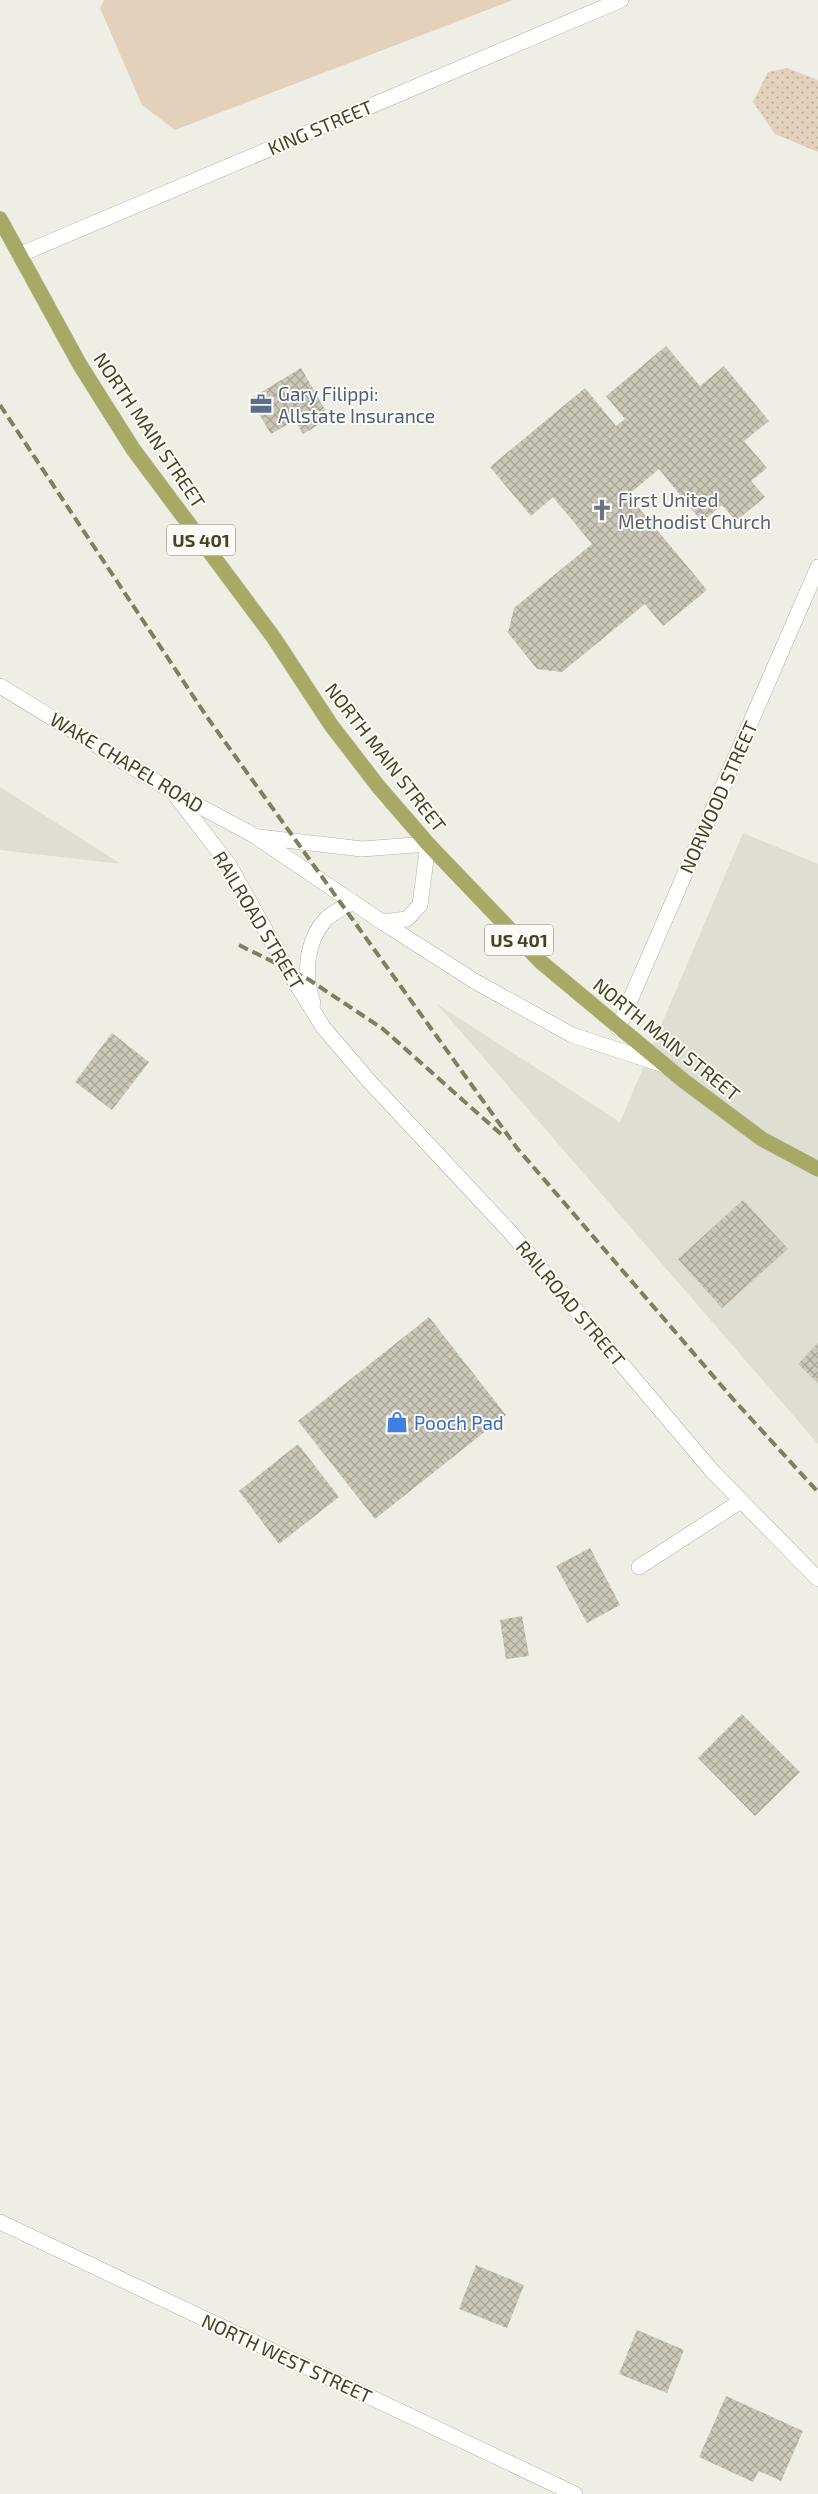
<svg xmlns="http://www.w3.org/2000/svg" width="818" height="2494" viewBox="0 0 818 2494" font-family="'Exo 2',sans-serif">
<defs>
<pattern id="park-dots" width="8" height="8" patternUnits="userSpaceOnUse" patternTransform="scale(1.25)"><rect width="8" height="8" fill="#e3d1bb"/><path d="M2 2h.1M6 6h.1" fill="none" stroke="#baab98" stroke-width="1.8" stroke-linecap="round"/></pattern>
<pattern id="building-cross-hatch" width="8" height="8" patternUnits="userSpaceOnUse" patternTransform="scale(1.25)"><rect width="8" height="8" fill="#cbc8b9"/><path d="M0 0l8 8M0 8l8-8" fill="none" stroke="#a6a496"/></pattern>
</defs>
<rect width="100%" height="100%" fill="#efeee4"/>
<g fill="#dfded2">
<polygon points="0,787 121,864 0,850"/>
<polygon points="743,833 818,864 818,1444 437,1004 620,1122"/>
</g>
<polygon fill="#e3d1bb" points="104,0 513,0 175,130 142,105 100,8"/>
<polygon fill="url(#park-dots)" points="787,68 818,80 818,152 775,134 753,102 768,72"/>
<g fill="url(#building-cross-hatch)">
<polygon points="666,346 700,386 724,366 769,421 744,441 767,468 751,481 765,497 736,521 722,505 702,522 659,469 628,495 707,590 663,626 645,604 562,672 537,669 508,633 514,608 592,544 553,497 531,516 490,467 585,388 616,426 625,419 606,396"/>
<polygon points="301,368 330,418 303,434 295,420 271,434 250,399"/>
<polygon points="112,1033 149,1062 112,1110 75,1082"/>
<polygon points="743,1200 788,1249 722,1308 678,1259"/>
<polygon points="429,1317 506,1415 375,1519 298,1421"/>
<polygon points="818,1343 818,1383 798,1364"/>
<polygon points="298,1444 339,1497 279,1544 239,1491"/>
<polygon points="590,1548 620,1605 587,1623 556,1566"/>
<polygon points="522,1616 529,1656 506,1659 500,1620"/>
<polygon points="742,1714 800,1772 755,1816 698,1758"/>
<polygon points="476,2265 524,2285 507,2328 459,2309"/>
<polygon points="637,2330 684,2350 667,2393 619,2374"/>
<polygon points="726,2396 803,2431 781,2481 759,2471 753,2482 699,2457"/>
</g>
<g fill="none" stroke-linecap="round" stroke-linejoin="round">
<g stroke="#b1b19e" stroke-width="16">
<polyline id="lane" points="639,1567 741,1501"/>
</g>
<g stroke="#b1b19e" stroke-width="16">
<g id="street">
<polyline points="19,255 621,0"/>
<polyline points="173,792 229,865 286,967 323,1027 369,1081 510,1232 713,1472 818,1579"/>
<path d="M 313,1003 C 303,975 306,941 326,919 C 333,912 345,907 353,902"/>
<polyline points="618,1028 818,567"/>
<polyline points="0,2222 575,2494"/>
</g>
</g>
<g stroke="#b4b298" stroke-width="16">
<g id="secondary">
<polyline points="0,686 173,792 255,836 382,922 476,982 572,1035 664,1065"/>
<polyline points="259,837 362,849 428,844 420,905 407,919 382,922"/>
</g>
</g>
<g stroke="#cacbc1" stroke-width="16">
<polyline id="primary" points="0,219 80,365 133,449 274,638 331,725 378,786 428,844 541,962 684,1081 762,1139 818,1169"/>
</g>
<use href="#lane" stroke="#fff" stroke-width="15"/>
<use href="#street" stroke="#fff" stroke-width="15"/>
<use href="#secondary" stroke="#fff" stroke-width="15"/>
<use href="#primary" stroke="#a7aa64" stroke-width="15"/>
<g stroke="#7e7f5c" stroke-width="4" stroke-dasharray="10 5" stroke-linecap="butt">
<polyline points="0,405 207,717 517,1148 733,1399 818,1492"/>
<polyline points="239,945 308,979 383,1029 502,1135"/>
</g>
</g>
<defs>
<g id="office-bare" transform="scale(1.725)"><path d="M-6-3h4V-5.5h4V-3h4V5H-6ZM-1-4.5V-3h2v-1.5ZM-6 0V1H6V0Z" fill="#5c6f8a" stroke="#fbfaf6" stroke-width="2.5" paint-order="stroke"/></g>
<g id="church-bare" transform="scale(1.725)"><path d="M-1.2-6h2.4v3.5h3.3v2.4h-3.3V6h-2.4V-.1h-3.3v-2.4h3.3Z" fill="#6b7280" stroke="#fbfaf6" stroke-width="2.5" paint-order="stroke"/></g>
<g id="shop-bare" transform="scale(1.725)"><path d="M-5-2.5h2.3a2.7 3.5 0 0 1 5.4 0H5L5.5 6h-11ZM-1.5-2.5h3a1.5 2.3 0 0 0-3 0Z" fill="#3f7fe0" stroke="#fbfaf6" stroke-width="2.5" paint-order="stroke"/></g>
</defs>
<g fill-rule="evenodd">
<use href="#office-bare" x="261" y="404"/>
<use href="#church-bare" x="602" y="510"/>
<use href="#shop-bare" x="397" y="1422"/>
</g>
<g text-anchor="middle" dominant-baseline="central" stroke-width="4" stroke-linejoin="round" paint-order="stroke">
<g fill="#fbfaf6" stroke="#7a7b61" stroke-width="1">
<rect x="167" y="524.5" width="68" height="31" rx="4"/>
<rect x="485" y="924.5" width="68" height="31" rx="4"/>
</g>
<g font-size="18" font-weight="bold" fill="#434421">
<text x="201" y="540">US 401</text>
<text x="519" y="940">US 401</text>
</g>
<g font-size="19" fill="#434421" stroke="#fbfaf6">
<text transform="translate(320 127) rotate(-23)">KING STREET</text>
<text transform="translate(150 430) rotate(56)">NORTH MAIN STREET</text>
<text transform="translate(386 757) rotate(52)">NORTH MAIN STREET</text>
<text transform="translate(127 762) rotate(31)">WAKE CHAPEL ROAD</text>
<text transform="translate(718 797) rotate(-66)">NORWOOD STREET</text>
<text transform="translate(259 920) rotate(59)">RAILROAD STREET</text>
<text transform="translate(667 1039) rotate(39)">NORTH MAIN STREET</text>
<text transform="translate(571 1303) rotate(50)">RAILROAD STREET</text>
<text transform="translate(287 2358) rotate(25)">NORTH WEST STREET</text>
</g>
<g font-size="19" fill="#4e5e75" stroke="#fbfaf6" text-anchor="start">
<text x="278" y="393">Gary Filippi:<tspan x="278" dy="22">Allstate Insurance</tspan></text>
</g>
<g font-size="19" fill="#5b616d" stroke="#fbfaf6" text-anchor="start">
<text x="618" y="499">First United<tspan x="618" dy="22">Methodist Church</tspan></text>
</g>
<g font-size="19" fill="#366cbe" stroke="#fbfaf6" text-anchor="start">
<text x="414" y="1422">Pooch Pad</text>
</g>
</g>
</svg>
